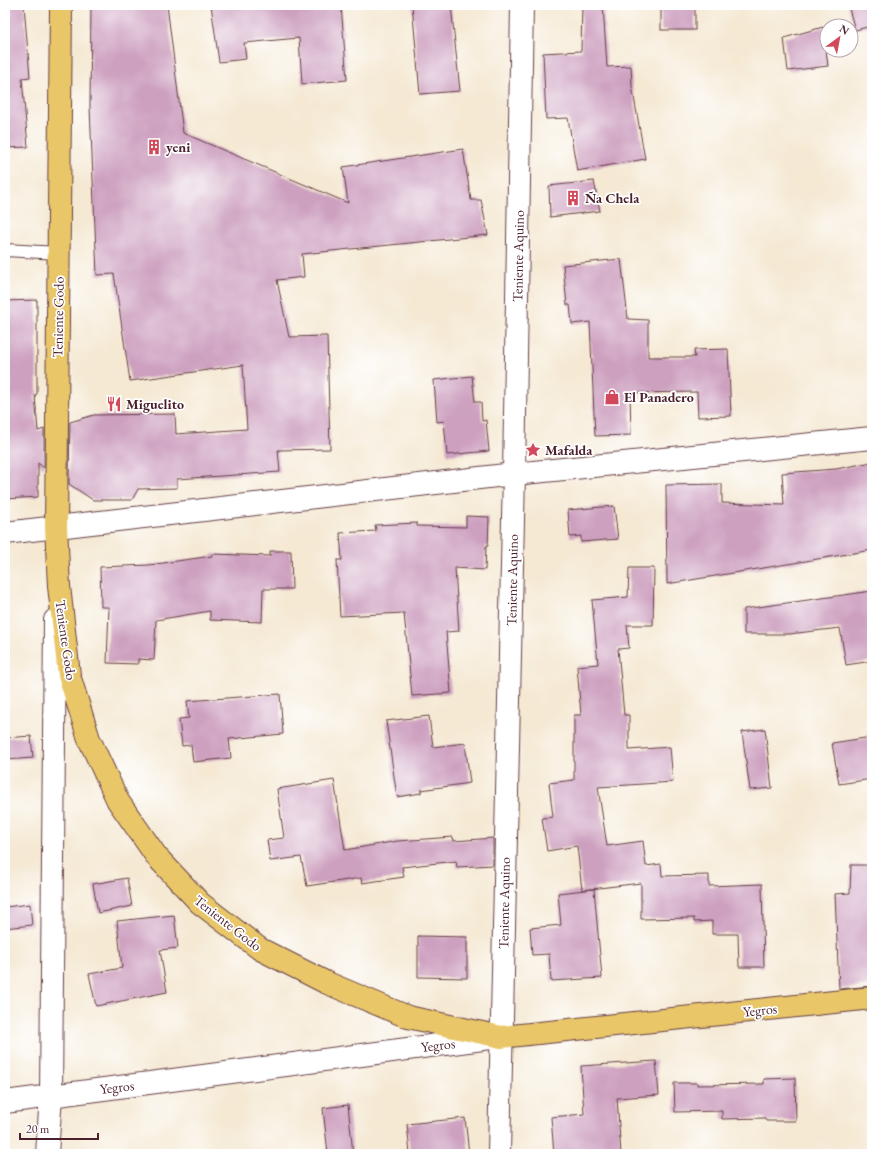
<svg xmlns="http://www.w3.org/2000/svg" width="877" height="1159" viewBox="0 0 877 1159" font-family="'EB Garamond',serif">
<rect width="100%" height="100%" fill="#fff"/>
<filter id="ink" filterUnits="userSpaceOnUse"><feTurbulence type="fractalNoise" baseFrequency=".025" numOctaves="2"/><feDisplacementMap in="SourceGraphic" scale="8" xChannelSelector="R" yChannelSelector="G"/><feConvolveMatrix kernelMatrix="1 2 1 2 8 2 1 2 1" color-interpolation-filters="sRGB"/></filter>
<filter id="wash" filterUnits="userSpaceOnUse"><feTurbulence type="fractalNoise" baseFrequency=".012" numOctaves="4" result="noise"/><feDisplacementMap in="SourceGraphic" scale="16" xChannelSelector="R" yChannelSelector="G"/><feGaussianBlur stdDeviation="0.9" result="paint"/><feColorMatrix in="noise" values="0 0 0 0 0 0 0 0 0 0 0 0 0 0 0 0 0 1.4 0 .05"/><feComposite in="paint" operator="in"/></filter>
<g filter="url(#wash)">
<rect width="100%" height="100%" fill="#f5e9d4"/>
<g id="blocks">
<g fill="#cda0c0">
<polygon points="5,5 24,5 30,77 22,78 28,147 5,148"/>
<polygon points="91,5 167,5 183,133 348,203 343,167 463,149 471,200 481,200 488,235 302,254 304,277 277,280 289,337 327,336 330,449 278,450 280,472 177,479 177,488 138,489 132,500 93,500 69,484 70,422 94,415 175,414 176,434 247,429 243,365 130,381 114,274 97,275 90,107"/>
<polygon points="211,5 341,5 347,80 302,84 299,38 244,43 246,59 219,62"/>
<polygon points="412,5 451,5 460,91 420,94"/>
<polygon points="582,5 603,5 607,67 631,66 632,86 645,159 577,171 568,118 546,119 543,53 581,51"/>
<rect x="661" y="5" width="34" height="25"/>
<polygon points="848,5 872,5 872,26 855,30"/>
<polygon points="823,27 828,66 788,71 784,38"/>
<polygon points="594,181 600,211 550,217 549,186"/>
<polygon points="621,259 628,319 648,320 648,357 695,357 694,350 728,349 731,416 698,417 697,392 630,393 631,435 595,436 590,322 572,324 570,305 567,305 563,265"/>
<polygon points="37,300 37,394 35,395 38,431 44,429 44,468 38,463 38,497 5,499 5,301"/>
<polygon points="472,376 475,402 481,402 482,421 486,420 489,451 447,455 444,421 437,422 434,380"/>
<polygon points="872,462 872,550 667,584 666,485 722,484 722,503 784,505 782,473 836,469"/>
<polygon points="614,506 618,539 581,542 581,536 570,537 568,510"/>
<polygon points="466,516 489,517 488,546 486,546 485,570 455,568 459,631 446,632 451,693 412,696 404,613 340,616 337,560 342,560 340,533 376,531 375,525 417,523 417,526 466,527"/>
<polygon points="270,551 291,551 292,589 263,589 262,622 210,620 210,611 156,620 154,660 138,659 138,664 107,663 109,607 101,607 100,567 149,565 212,556 212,554 270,556"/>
<polygon points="629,568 654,568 653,625 627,625 629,648 618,649 624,715 629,715 629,750 670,747 673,782 598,787 607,846 643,841 646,866 661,864 662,876 709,875 709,886 762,884 764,967 739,967 738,934 712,934 712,921 694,922 694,918 641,919 641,883 582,890 577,846 547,851 542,818 553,817 549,783 574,780 574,715 581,715 577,666 598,664 592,600 628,597"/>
<polygon points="872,591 872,661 846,665 840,628 789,634 744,634 744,609"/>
<polygon points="280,694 283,734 229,739 231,758 193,762 191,745 182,746 179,719 189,718 187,701"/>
<polygon points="429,716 433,747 465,743 470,783 421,790 421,793 397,797 386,721"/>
<polygon points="765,729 772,788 750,790 742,732"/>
<polygon points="31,736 33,758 5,760 5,738"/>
<polygon points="872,737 872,779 839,784 832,743"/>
<polygon points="334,780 345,850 398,841 453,837 454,841 493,838 493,865 457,867 456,861 402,867 404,877 362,883 361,878 307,886 301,857 270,861 267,840 284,838 277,789"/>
<polygon points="851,865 872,865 872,986 839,989 835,894 850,893"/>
<polygon points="127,878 132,906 98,913 93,884"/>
<polygon points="594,889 602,978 551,981 549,954 532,955 530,928 561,925 558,893"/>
<polygon points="30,904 32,925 5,928 5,907"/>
<polygon points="174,915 178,948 160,950 167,992 96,1006 89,974 122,968 117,921"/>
<polygon points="418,936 467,937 467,978 418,977"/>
<polygon points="656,1061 659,1095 617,1098 621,1154 554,1154 551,1117 584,1114 581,1066"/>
<polygon points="795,1078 796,1121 766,1121 765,1118 722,1119 722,1111 675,1112 674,1083 697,1083 697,1085 764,1084 764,1079"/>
<polygon points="348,1105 353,1154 328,1154 323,1108"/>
<polygon points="465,1118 469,1154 410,1154 407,1124"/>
</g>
</g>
</g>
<g filter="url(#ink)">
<use href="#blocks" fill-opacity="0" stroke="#643d44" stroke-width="1"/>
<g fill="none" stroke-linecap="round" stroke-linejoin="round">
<g stroke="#643d44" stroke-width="14">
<polyline id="lane" points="5,250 59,253"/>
</g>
<g stroke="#643d44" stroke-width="24">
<g id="street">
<polyline points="5,533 514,474 872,438"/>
<polyline points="5,1102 498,1037"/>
<polyline points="47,1154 51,1096 55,620"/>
<polyline points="499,1154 514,474 522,5"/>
</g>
</g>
<g stroke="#643d44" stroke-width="24">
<polyline id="primary" points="61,5 56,527 59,586 69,675 89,739 118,801 157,857 200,903 260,949 325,982 408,1017 501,1037 872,998"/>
</g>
<use href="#lane" stroke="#fff" stroke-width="12"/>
<use href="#street" stroke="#fff" stroke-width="22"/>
<use href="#primary" stroke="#e9c769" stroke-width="22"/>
</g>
</g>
<defs>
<g id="building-bare" transform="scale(1.2)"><path d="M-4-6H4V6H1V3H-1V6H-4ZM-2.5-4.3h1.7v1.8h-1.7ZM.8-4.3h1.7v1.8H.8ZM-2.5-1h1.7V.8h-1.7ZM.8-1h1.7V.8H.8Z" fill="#d1495b" stroke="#fff" stroke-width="2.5" paint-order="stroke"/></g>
<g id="shop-bare" transform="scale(1.2)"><path d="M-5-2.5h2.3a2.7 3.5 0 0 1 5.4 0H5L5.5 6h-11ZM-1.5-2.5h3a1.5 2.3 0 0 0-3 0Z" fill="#d1495b" stroke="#fff" stroke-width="2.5" paint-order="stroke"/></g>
<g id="restaurant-bare" transform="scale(1.2)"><path d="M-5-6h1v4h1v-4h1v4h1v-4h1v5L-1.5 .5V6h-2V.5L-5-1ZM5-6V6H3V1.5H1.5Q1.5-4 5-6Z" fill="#d1495b" stroke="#fff" stroke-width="2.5" paint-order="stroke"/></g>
<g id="sight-bare" transform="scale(1.2)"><path d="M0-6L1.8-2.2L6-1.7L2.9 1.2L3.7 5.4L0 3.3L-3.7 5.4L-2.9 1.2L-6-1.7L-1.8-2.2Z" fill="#d1495b" stroke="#fff" stroke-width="2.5" paint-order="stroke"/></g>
</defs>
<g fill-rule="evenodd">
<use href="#building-bare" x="154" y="147"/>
<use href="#building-bare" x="573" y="198"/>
<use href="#shop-bare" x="612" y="397"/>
<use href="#restaurant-bare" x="114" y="404"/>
<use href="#sight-bare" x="533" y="450"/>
</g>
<g text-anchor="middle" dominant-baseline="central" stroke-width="3.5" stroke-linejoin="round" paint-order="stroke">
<g font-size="14" font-weight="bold" fill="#4a1f2b" stroke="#fff" text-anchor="start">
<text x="166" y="147">yeni</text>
<text x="585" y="198">Ña Chela</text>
<text x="624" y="397">El Panadero</text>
<text x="126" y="404">Miguelito</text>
<text x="545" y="450">Mafalda</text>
</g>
<g font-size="14" fill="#4a1f2b" stroke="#fff">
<text transform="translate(518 256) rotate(-89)">Teniente Aquino</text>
<text transform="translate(58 317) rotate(-89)">Teniente Godo</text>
<text transform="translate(512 580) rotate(-89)">Teniente Aquino</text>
<text transform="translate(66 640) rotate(82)">Teniente Godo</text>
<text transform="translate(504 903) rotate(-89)">Teniente Aquino</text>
<text transform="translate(228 923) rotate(38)">Teniente Godo</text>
<text transform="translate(760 1010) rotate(-6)">Yegros</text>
<text transform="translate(438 1045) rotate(-7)">Yegros</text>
<text transform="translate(117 1087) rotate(-7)">Yegros</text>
</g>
</g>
<rect width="877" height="1159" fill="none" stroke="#fff" stroke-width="20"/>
<g transform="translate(839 38) rotate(32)"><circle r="19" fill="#ffffff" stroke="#b7a5aa"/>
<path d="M0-3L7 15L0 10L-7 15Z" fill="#d1495b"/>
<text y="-6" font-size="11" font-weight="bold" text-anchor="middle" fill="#4a1f2b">N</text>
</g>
<path d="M20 1133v6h78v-6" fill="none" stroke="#4a1f2b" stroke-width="2"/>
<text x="26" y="1133" font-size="12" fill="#4a1f2b" stroke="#ffffff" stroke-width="3" paint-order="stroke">20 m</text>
</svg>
